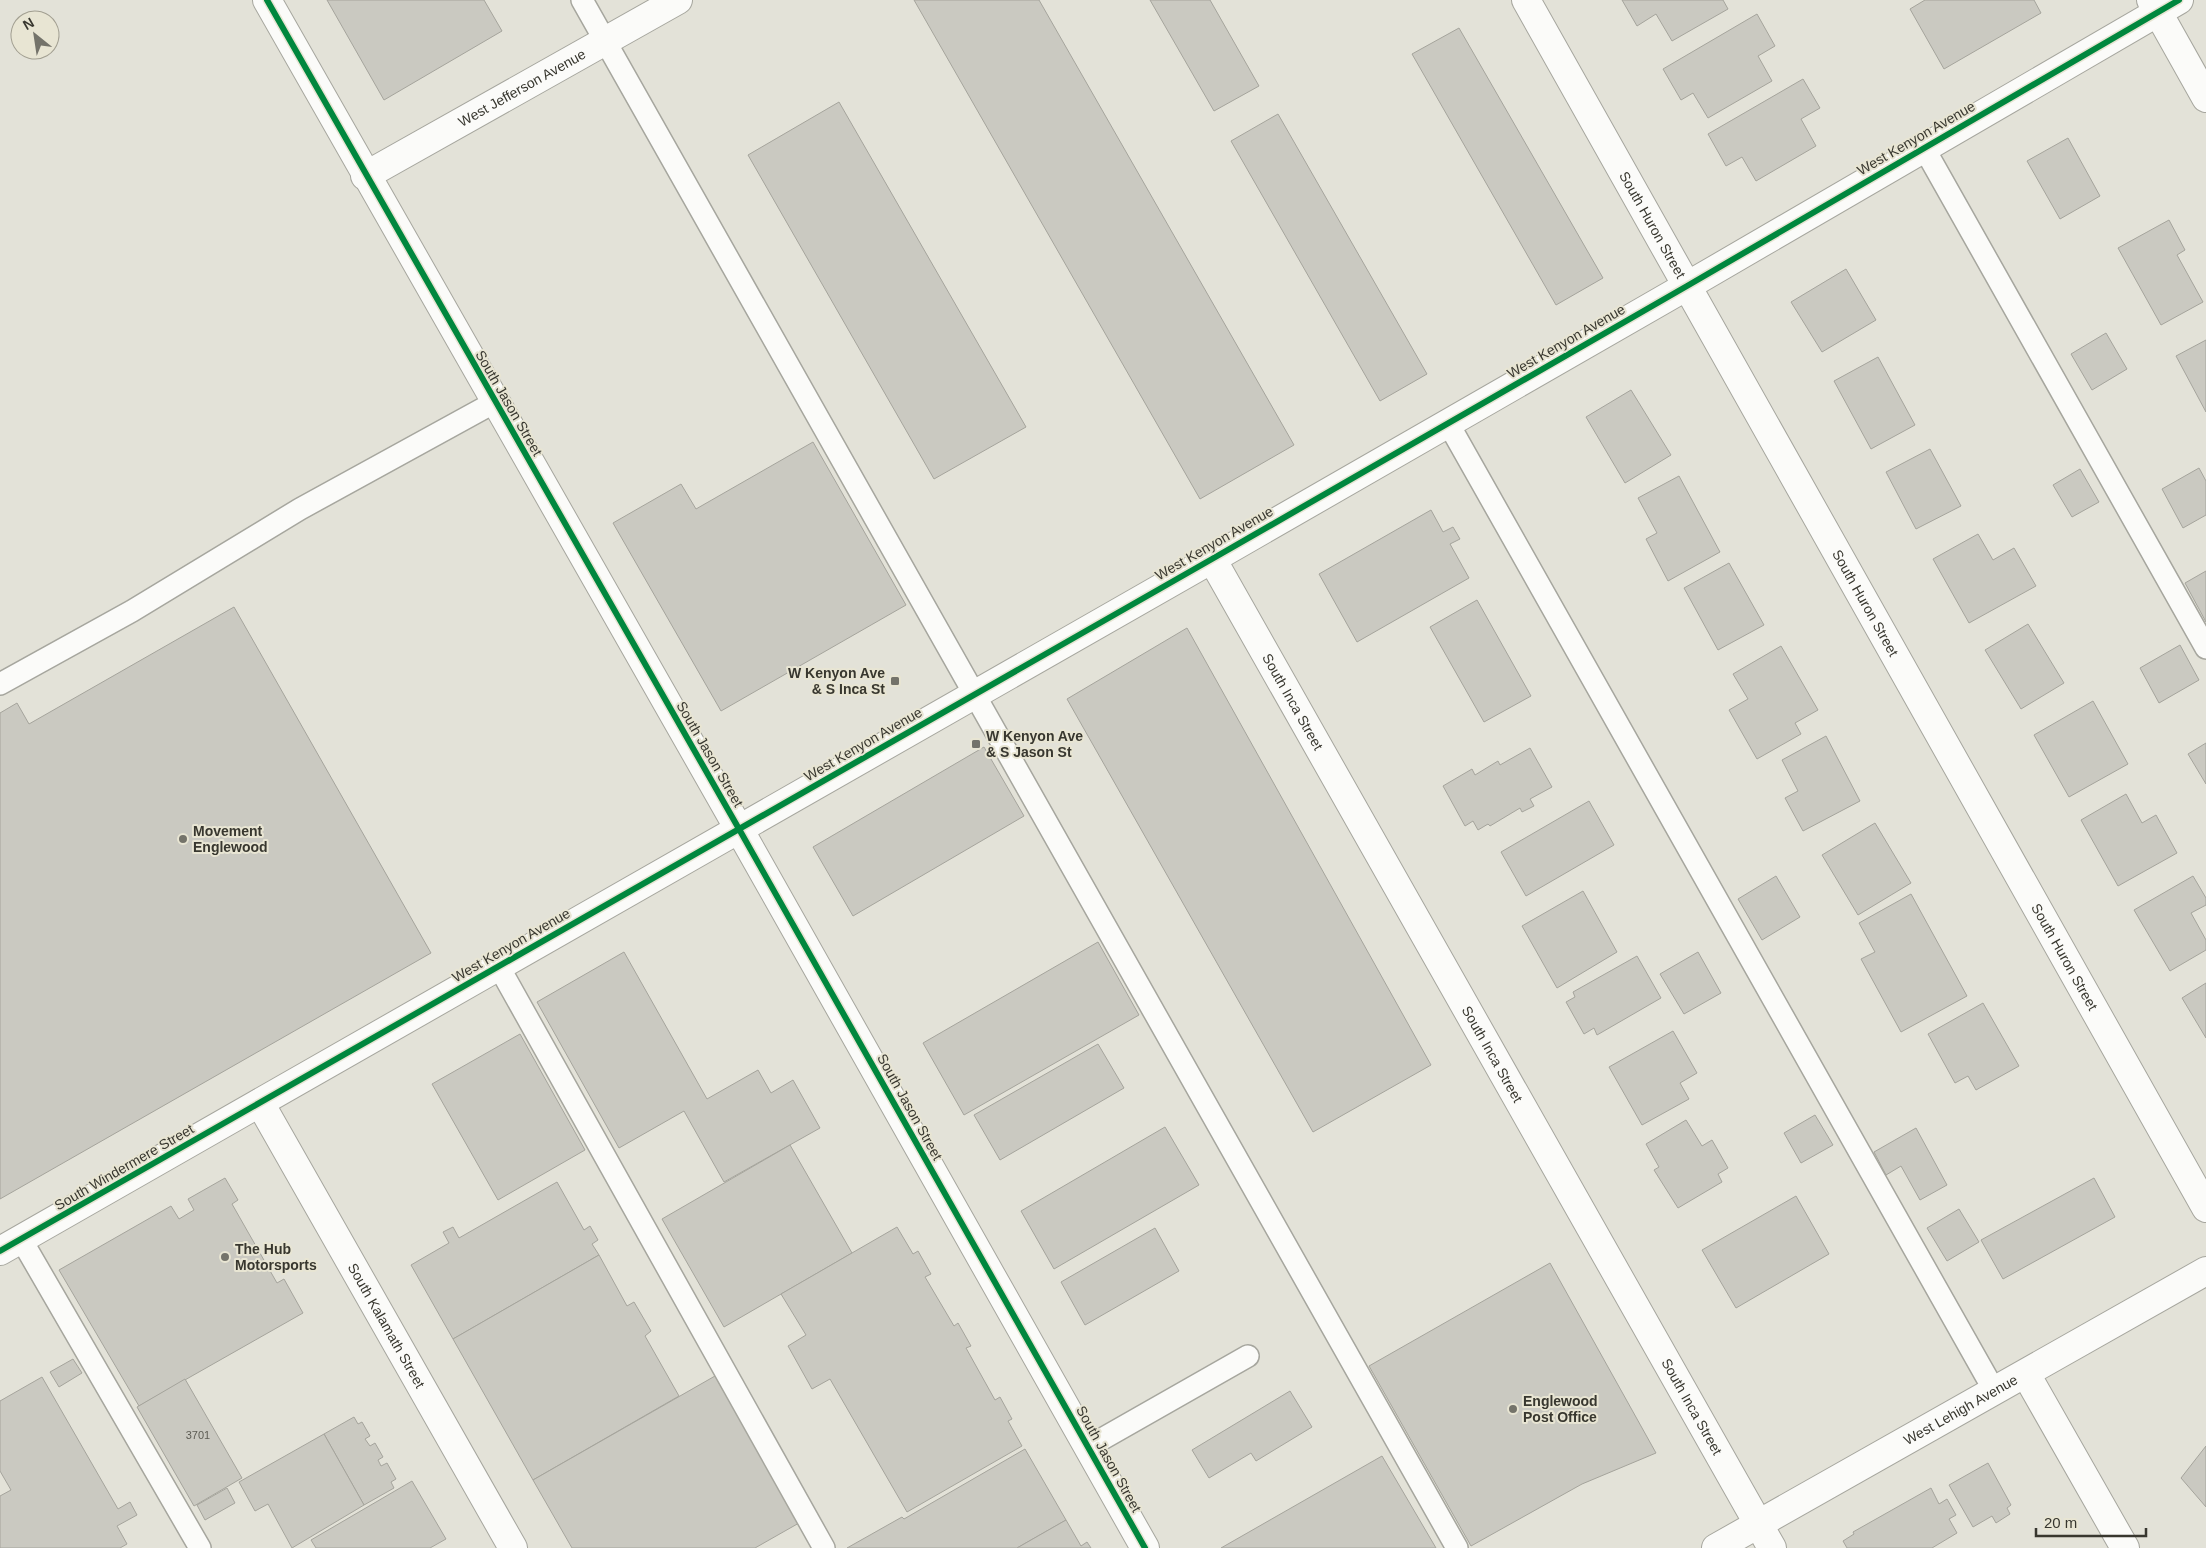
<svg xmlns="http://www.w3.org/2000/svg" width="2206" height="1548" viewBox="0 0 2206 1548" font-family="Helvetica,sans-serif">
<rect width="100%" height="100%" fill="#e3e2d8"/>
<g fill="#cac9c1" stroke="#a5a49c">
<polygon points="327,0 484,0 502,31 384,100"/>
<polygon points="914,0 1039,0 1294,445 1200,499"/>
<polygon points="1150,0 1210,0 1259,86 1214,111"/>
<polygon points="1622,0 1723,0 1728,9 1672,41 1656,14 1637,26"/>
<polygon points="1925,0 2034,0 2041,13 1944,69 1910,9"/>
<polygon points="1757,14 1775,46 1758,56 1772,81 1708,118 1693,93 1681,100 1663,69"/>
<polygon points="1459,28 1603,278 1556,305 1412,54"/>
<polygon points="1803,79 1820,108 1801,119 1816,146 1756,181 1742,157 1726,166 1708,134"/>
<polygon points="839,102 1026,427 934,479 748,155"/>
<polygon points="1278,114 1427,374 1380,401 1231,141"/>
<polygon points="2068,138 2100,196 2060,219 2027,161"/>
<polygon points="2169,220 2185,250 2177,255 2203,302 2161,325 2118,248"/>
<polygon points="1846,269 1876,320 1822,352 1791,302"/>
<polygon points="2106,333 2127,369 2092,390 2071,354"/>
<polygon points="2206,340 2206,412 2176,356"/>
<polygon points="1878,357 1915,425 1871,449 1834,381"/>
<polygon points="1631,390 1671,455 1625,483 1586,417"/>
<polygon points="813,442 906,605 721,711 613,523 681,484 696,509"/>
<polygon points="1930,449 1961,506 1916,529 1886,472"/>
<polygon points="2199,468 2206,481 2206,515 2183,528 2162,489"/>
<polygon points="2080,469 2099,502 2072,517 2053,485"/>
<polygon points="1679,476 1720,552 1668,581 1646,539 1657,533 1638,498"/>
<polygon points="1431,510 1443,532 1453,527 1460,539 1450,544 1469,578 1357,642 1319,574"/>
<polygon points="1978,534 1993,560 2014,548 2036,586 1969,623 1933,559"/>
<polygon points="1729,563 1764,625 1718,650 1684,588"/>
<polygon points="2206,571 2206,622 2185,583"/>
<polygon points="1477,600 1531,696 1484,722 1430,627"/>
<polygon points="234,607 431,953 0,1199 0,713 17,703 29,724"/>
<polygon points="2028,624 2064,683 2021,709 1985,650"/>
<polygon points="1187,628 1431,1065 1313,1132 1067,699"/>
<polygon points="2180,645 2199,680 2159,703 2140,668"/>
<polygon points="1781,646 1818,710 1795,723 1801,734 1757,759 1729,710 1748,699 1733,674"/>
<polygon points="2093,701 2128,764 2069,797 2034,735"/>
<polygon points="1826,736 1860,801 1803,831 1785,798 1798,791 1782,760"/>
<polygon points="2206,743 2206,784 2188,754"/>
<polygon points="984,747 1024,816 853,916 813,847"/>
<polygon points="1530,748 1552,787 1530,799 1534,806 1522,812 1520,808 1490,826 1488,824 1478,830 1473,821 1465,826 1443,786 1472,769 1475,775 1498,761 1500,765"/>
<polygon points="2126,794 2142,823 2156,815 2177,853 2118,886 2081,820"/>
<polygon points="1589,801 1614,845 1526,896 1501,852"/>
<polygon points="1875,823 1911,883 1858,915 1822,855"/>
<polygon points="1776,876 1800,917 1762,940 1738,899"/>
<polygon points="2193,876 2206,898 2206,905 2191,913 2206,940 2206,950 2170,971 2134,910"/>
<polygon points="1583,891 1617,952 1557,988 1522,926"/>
<polygon points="1911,894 1967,996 1901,1032 1861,959 1875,952 1859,923"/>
<polygon points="1098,942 1139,1015 964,1115 923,1043"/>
<polygon points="624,952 707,1099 758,1070 771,1093 793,1080 820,1128 724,1182 684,1111 619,1148 537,1002"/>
<polygon points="1698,952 1721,993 1684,1014 1660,974"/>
<polygon points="1637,956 1661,998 1597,1035 1594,1028 1584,1034 1566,1002 1575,997 1573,992"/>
<polygon points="2206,983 2206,1038 2182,998"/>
<polygon points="1983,1003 2019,1066 1976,1090 1968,1076 1955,1083 1928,1034"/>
<polygon points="1673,1031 1697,1073 1680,1083 1689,1099 1642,1125 1609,1067"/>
<polygon points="520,1034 585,1150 498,1200 432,1084"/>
<polygon points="1098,1044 1124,1088 1000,1160 974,1115"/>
<polygon points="1815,1115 1833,1145 1801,1163 1784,1133"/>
<polygon points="1686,1120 1702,1146 1712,1140 1728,1168 1718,1174 1722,1182 1678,1208 1654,1170 1659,1167 1646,1144"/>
<polygon points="1165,1127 1199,1185 1054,1269 1021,1211"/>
<polygon points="1916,1128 1947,1185 1920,1200 1901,1166 1886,1175 1874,1152"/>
<polygon points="790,1145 852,1253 724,1327 662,1219"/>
<polygon points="225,1178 238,1200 232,1204 277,1283 284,1279 303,1313 139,1406 59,1270 171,1206 179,1219 194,1210 188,1199"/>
<polygon points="2094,1178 2115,1217 2003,1279 1981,1240"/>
<polygon points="557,1182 584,1230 590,1226 598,1240 592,1244 599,1255 453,1339 411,1265 449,1243 443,1232 453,1227 459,1238"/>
<polygon points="1796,1196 1829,1254 1736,1308 1702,1250"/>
<polygon points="1959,1209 1979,1242 1947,1261 1927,1228"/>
<polygon points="897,1227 913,1254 918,1251 931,1274 925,1277 954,1326 958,1323 971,1346 966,1348 995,1400 1000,1397 1012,1419 1008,1421 1022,1446 907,1512 830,1379 812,1389 788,1346 806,1335 781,1294"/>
<polygon points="1155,1228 1179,1271 1085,1325 1061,1282"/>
<polygon points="599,1255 627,1306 634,1302 651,1331 645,1336 679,1396 533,1480 453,1339"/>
<polygon points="1550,1263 1656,1453 1582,1484 1471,1546 1369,1366"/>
<polygon points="73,1359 82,1373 59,1387 50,1372"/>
<polygon points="715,1376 799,1523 755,1548 572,1548 533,1480"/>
<polygon points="42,1377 118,1509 130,1502 137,1515 117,1526 127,1544 120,1548 0,1548 0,1496 11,1490 0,1471 0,1401"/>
<polygon points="185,1379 242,1478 194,1506 137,1407"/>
<polygon points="1290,1391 1312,1427 1256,1461 1251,1453 1209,1478 1192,1450"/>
<polygon points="354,1417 358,1424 362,1422 370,1436 365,1439 370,1446 375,1443 383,1457 378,1460 381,1466 387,1463 396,1479 391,1482 394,1488 364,1505 324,1434"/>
<polygon points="324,1434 364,1505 292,1548 268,1504 255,1511 239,1482"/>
<polygon points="2206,1446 2206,1507 2181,1478"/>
<polygon points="1025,1449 1066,1520 1017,1548 847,1548 902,1517 904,1519"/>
<polygon points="1382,1456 1436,1548 1221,1548"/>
<polygon points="1988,1463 2011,1505 2007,1508 2010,1514 1996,1523 1992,1516 1973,1527 1949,1485"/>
<polygon points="412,1481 446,1539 430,1548 316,1548 311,1540"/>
<polygon points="227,1488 235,1503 205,1520 197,1505"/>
<polygon points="1931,1488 1939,1504 1947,1499 1956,1515 1949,1519 1957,1533 1932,1548 1847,1548 1843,1541 1854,1534 1853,1532"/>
<polygon points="1066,1520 1081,1546 1087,1542 1091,1548 1017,1548"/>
</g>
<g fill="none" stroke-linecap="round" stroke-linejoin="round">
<g stroke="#a6a69e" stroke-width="24">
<g id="lane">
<polyline points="582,0 1457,1548"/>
<polyline points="1924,148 2206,648"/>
<polyline points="1448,423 1995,1392"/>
<polyline points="0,684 132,611 300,509 495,402"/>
<polyline points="499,967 824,1548"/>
<polyline points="21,1239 200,1548"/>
<polyline points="1088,1447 1248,1356"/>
</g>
</g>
<g stroke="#a6a69e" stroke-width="30">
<g id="street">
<path id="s1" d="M 1526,0 L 2206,1208"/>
<polyline points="2151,0 2206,98"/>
<path id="s2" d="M 365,176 L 678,0"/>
<path id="s3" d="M 1212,559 L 1772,1548"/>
<polyline points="739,829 1145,1548"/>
<polyline points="2026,1374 2125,1548"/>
<path id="s4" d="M 1716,1548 L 2206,1271"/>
</g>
</g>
<g stroke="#a6a69e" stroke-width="30">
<g id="secondary">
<polyline points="267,0 739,829"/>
<path id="s5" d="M 260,1103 L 513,1548"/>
<polyline points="0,1251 1212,559 1687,286 2179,0"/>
</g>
</g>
<use href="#lane" stroke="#fbfbf9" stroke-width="21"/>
<use href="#street" stroke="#fbfbf9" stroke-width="28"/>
<use href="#secondary" stroke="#fbfbf9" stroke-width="28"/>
<g stroke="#e8e5d3" stroke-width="9">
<g id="cycleway">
<polyline points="267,0 739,829 1145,1548"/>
<polyline points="0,1251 1212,559 1687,286 2179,0"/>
</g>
</g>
<use href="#cycleway" stroke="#00873e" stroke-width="6"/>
</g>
<g fill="#74736a" stroke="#e8e5d3" stroke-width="2">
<rect x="890" y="676" width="10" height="10" rx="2.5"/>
<rect x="971" y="739" width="10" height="10" rx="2.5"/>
<circle cx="183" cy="839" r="5"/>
<circle cx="225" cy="1257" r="5"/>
<circle cx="1513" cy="1409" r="5"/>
</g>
<g text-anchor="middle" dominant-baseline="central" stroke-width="4" stroke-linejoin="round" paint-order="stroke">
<g font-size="11" fill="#5d5c54">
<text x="198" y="1435">3701</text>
</g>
<g font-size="14" fill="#38372f" stroke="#e8e5d3">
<text stroke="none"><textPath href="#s2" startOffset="180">West Jefferson Avenue</textPath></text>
<text transform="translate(1916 138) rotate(-30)">West Kenyon Avenue</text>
<text stroke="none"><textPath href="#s1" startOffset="258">South Huron Street</textPath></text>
<text transform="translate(1566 341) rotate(-30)">West Kenyon Avenue</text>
<text transform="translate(509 403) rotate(60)">South Jason Street</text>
<text transform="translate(1214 543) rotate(-30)">West Kenyon Avenue</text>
<text stroke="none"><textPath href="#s1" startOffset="692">South Huron Street</textPath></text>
<text stroke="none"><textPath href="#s3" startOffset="164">South Inca Street</textPath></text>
<text transform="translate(863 744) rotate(-30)">West Kenyon Avenue</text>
<text transform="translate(710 754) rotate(60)">South Jason Street</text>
<text transform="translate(511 945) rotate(-30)">West Kenyon Avenue</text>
<text stroke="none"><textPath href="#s1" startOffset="1098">South Huron Street</textPath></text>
<text stroke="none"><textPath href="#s3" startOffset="569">South Inca Street</textPath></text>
<text transform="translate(910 1107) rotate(61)">South Jason Street</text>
<text transform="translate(124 1167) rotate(-30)">South Windermere Street</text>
<text stroke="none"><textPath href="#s5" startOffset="256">South Kalamath Street</textPath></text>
<text stroke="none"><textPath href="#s3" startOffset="974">South Inca Street</textPath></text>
<text stroke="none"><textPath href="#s4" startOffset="281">West Lehigh Avenue</textPath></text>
<text transform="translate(1109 1459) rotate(61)">South Jason Street</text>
</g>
<g font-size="14" font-weight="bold" fill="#38372f" stroke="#e8e5d3" text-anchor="start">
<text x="885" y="673" text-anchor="end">W Kenyon Ave<tspan x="885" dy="16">&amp; S Inca St</tspan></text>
<text x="986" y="736">W Kenyon Ave<tspan x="986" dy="16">&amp; S Jason St</tspan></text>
<text x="193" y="831">Movement<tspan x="193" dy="16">Englewood</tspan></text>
<text x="235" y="1249">The Hub<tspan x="235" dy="16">Motorsports</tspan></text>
<text x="1523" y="1401">Englewood<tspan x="1523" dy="16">Post Office</tspan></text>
</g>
</g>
<g transform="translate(35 35) rotate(330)"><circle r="24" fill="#e8e5d3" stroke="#a29f91"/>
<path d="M0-4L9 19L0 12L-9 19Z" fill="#74736a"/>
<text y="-8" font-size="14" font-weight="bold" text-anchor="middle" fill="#38372f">N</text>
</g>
<path d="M2036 1528v8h110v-8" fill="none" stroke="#38372f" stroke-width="2.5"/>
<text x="2044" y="1528" font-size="15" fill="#38372f" stroke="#e8e5d3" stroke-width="4" paint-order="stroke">20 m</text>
</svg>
